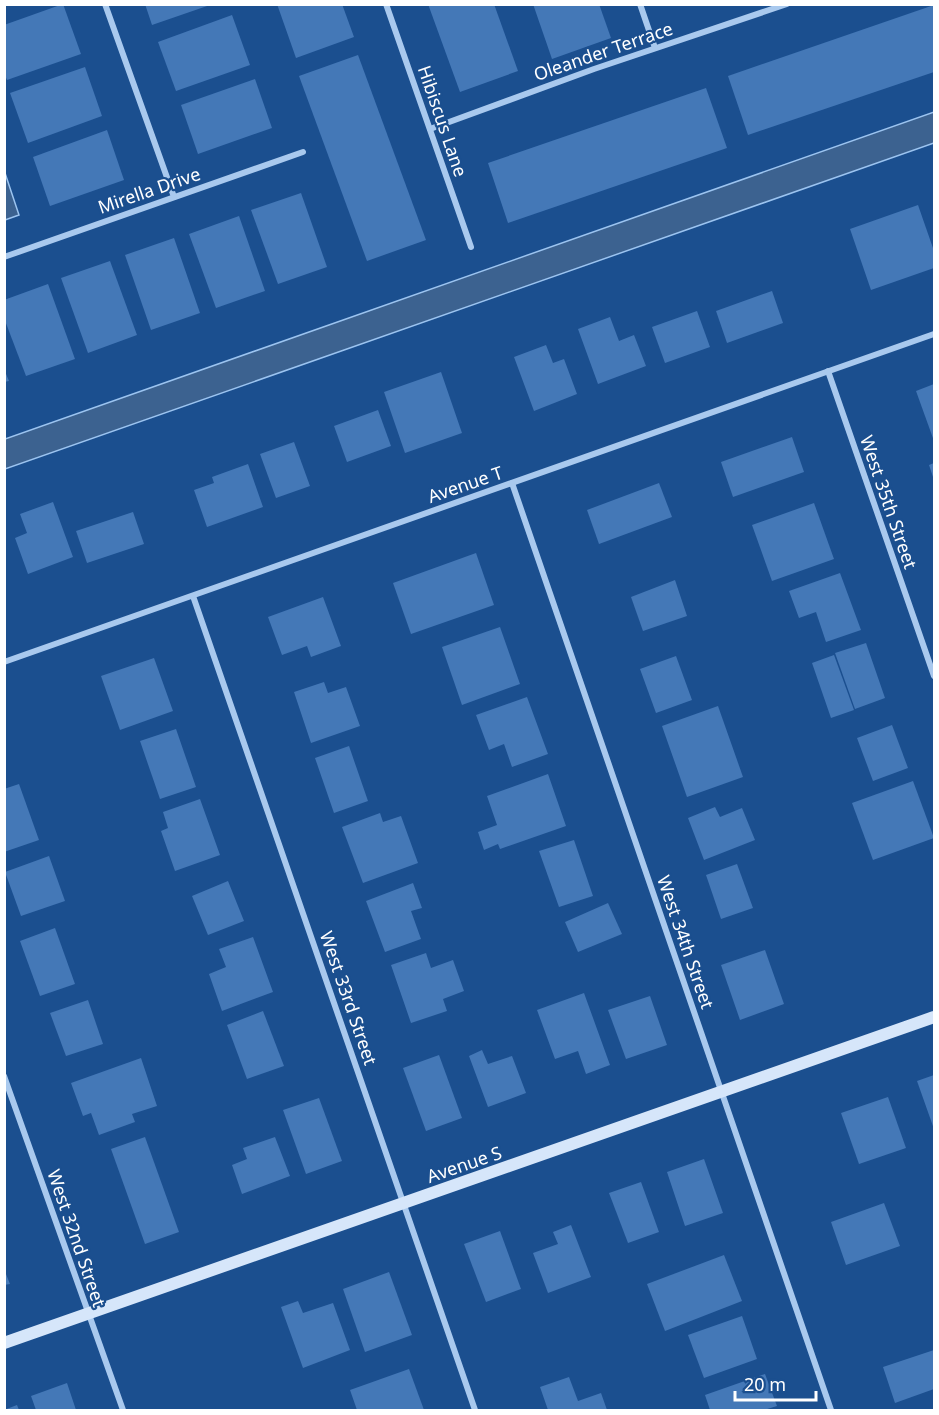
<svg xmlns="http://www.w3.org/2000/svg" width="939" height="1415" viewBox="0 0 939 1415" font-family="'Noto Sans',sans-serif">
<rect width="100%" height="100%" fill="#1b4f8f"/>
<g fill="#3c6290" stroke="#9cc4f0" stroke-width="1.5">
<polygon points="934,112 934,143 5,469 5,439"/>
<polygon points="5,173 19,215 5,220 4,220"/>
</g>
<g fill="#4478b7">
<polygon points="63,4 81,54 7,80 4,73 4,25"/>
<polygon points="145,4 210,4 210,5 152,25"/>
<polygon points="277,4 342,4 354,37 296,58"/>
<polygon points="428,4 494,4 518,71 460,92"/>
<polygon points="533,4 599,4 611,38 552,59"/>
<polygon points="934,5 934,72 748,135 728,76"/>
<polygon points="232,15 250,65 176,91 158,42"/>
<polygon points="358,55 426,240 367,261 299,76"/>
<polygon points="85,67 102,116 28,143 10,93"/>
<polygon points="255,79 272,128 198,154 181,105"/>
<polygon points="706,88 727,148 508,223 488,163"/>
<polygon points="107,130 124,180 50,206 33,157"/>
<polygon points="301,193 327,267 278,284 251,210"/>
<polygon points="918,205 934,251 934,268 871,290 850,229"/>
<polygon points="239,216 265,291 216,308 189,234"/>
<polygon points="174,238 200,313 151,330 125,255"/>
<polygon points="110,261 137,335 88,353 61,278"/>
<polygon points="48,284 75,359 26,376 4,318 4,300"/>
<polygon points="772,291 783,323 727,343 716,311"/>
<polygon points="697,311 710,347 665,363 652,327"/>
<polygon points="610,317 619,341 634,335 646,366 598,384 578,329"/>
<polygon points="546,345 553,363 564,359 577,394 534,411 514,357"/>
<polygon points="4,369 9,381 4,382"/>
<polygon points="441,372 462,433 405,453 384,392"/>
<polygon points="934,384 934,441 916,391"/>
<polygon points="378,410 391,446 347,462 334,426"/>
<polygon points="792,437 804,472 733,497 721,462"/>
<polygon points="294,442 310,486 276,498 260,454"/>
<polygon points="934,463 934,480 929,465"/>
<polygon points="248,464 263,507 207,527 194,490 214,483 212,477"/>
<polygon points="659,483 672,517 599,544 587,510"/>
<polygon points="53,502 73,557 28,574 15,538 27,533 20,514"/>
<polygon points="814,503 834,559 772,581 752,525"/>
<polygon points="133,512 144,544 87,563 76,531"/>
<polygon points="476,553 494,605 411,634 393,583"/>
<polygon points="840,573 861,630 826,642 816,612 799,618 789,591"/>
<polygon points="675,580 687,616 643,631 631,597"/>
<polygon points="323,597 341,646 311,657 307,646 282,655 268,617"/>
<polygon points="500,627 520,684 462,705 442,647"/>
<polygon points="866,643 885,698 855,709 835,653"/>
<polygon points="834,655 854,710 831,718 812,663"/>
<polygon points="676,656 692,700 656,713 640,669"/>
<polygon points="154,658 173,711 120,730 101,676"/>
<polygon points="324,682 328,693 346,687 360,726 311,743 294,692"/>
<polygon points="527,697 548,754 512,767 504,744 489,750 476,715"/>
<polygon points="718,706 743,777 687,797 662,726"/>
<polygon points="892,725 908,768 873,781 857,738"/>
<polygon points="176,729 196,787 160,799 140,741"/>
<polygon points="349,746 368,801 334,813 315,758"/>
<polygon points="548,774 566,826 500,849 498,844 484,850 478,832 497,825 487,796"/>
<polygon points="913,781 934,838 873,860 852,803"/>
<polygon points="19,784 39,840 4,852 4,789"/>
<polygon points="200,799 220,855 175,871 161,831 168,828 163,812"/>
<polygon points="715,807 720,817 742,808 755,840 704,860 688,818"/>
<polygon points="380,813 383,822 401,816 418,863 363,883 342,827"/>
<polygon points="574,840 593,896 559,907 539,851"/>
<polygon points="49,856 65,901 21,916 5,872"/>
<polygon points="737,864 753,908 721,919 706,875"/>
<polygon points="228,881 244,921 208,935 192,896"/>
<polygon points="413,883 422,908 411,911 421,939 385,952 366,901"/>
<polygon points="608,903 622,934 578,952 565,922"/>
<polygon points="55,928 75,984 40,996 20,941"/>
<polygon points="253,937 273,992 222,1011 209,974 226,967 219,949"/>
<polygon points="765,950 784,1004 740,1020 721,965"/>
<polygon points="426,953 431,968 453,960 464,991 443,999 447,1011 411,1023 391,965"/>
<polygon points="584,993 610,1065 586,1074 578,1051 555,1059 537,1010"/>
<polygon points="650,996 667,1045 626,1059 608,1010"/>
<polygon points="88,1000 103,1044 66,1056 50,1013"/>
<polygon points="263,1011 284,1066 247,1079 227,1025"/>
<polygon points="482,1050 488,1064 512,1056 526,1093 488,1107 469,1056"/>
<polygon points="439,1055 462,1118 426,1131 403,1068"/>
<polygon points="141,1058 157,1106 132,1114 135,1122 99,1135 91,1113 83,1116 71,1083"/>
<polygon points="934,1075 934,1129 917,1081"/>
<polygon points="888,1097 906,1148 859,1164 841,1113"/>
<polygon points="319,1098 342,1161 306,1174 283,1110"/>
<polygon points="145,1137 179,1232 145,1244 111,1149"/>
<polygon points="275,1137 290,1176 242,1194 232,1165 247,1159 243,1148"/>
<polygon points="704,1159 723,1213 685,1226 667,1172"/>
<polygon points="641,1182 659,1232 628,1243 609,1193"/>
<polygon points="884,1203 900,1246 846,1265 831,1222"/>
<polygon points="571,1225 591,1277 548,1293 533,1253 558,1244 553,1232"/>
<polygon points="500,1231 521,1289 486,1302 464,1244"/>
<polygon points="724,1255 742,1301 665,1331 647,1284"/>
<polygon points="4,1269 10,1284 4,1285"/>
<polygon points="389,1272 412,1335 365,1352 343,1289"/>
<polygon points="298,1301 303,1313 333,1303 350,1350 303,1368 281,1307"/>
<polygon points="742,1316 757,1359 704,1378 688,1335"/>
<polygon points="934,1350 934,1389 895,1403 883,1367"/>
<polygon points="409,1369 424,1410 357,1410 350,1390"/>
<polygon points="765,1374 777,1406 764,1410 710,1410 705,1395"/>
<polygon points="569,1377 578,1401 601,1393 607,1410 548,1410 540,1387"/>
<polygon points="67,1383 76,1410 36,1410 31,1396"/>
<polygon points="17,1405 19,1410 4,1410"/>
</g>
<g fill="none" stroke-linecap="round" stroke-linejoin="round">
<g stroke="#a9c9ee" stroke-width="6">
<polyline points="105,4 174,197"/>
<polyline points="386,4 471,247"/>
<polyline points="640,4 655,48"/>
<polyline points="430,129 594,69 787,4"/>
<polyline points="4,257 303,152"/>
<polyline points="828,371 934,676"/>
<polyline points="512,483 831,1410"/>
<polyline points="193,596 475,1410"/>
<polyline points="4,662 934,334"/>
<polyline points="4,1076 123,1410"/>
</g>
<polyline stroke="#d6e6fa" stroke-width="12" points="4,1343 934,1017"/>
</g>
<g text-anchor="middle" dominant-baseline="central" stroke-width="4.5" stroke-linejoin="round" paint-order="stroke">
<g font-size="18" fill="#fff" stroke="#1b4f8f">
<text transform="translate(603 51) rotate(-19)">Oleander Terrace</text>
<text transform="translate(443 121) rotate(71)">Hibiscus Lane</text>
<text transform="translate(149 190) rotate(-19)">Mirella Drive</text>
<text transform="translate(465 484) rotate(-19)">Avenue T</text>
<text transform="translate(889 502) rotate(71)">West 35th Street</text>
<text transform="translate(686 942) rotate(71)">West 34th Street</text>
<text transform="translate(349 998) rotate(71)">West 33rd Street</text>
<text transform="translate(464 1164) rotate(-19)">Avenue S</text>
<text transform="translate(77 1238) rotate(71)">West 32nd Street</text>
</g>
</g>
<rect width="939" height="1415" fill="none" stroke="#ffffff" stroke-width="12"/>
<path d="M735 1391v9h81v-9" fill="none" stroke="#ffffff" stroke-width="3"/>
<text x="744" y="1391" font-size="18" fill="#ffffff" stroke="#1b4f8f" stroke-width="4.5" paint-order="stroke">20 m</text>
</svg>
